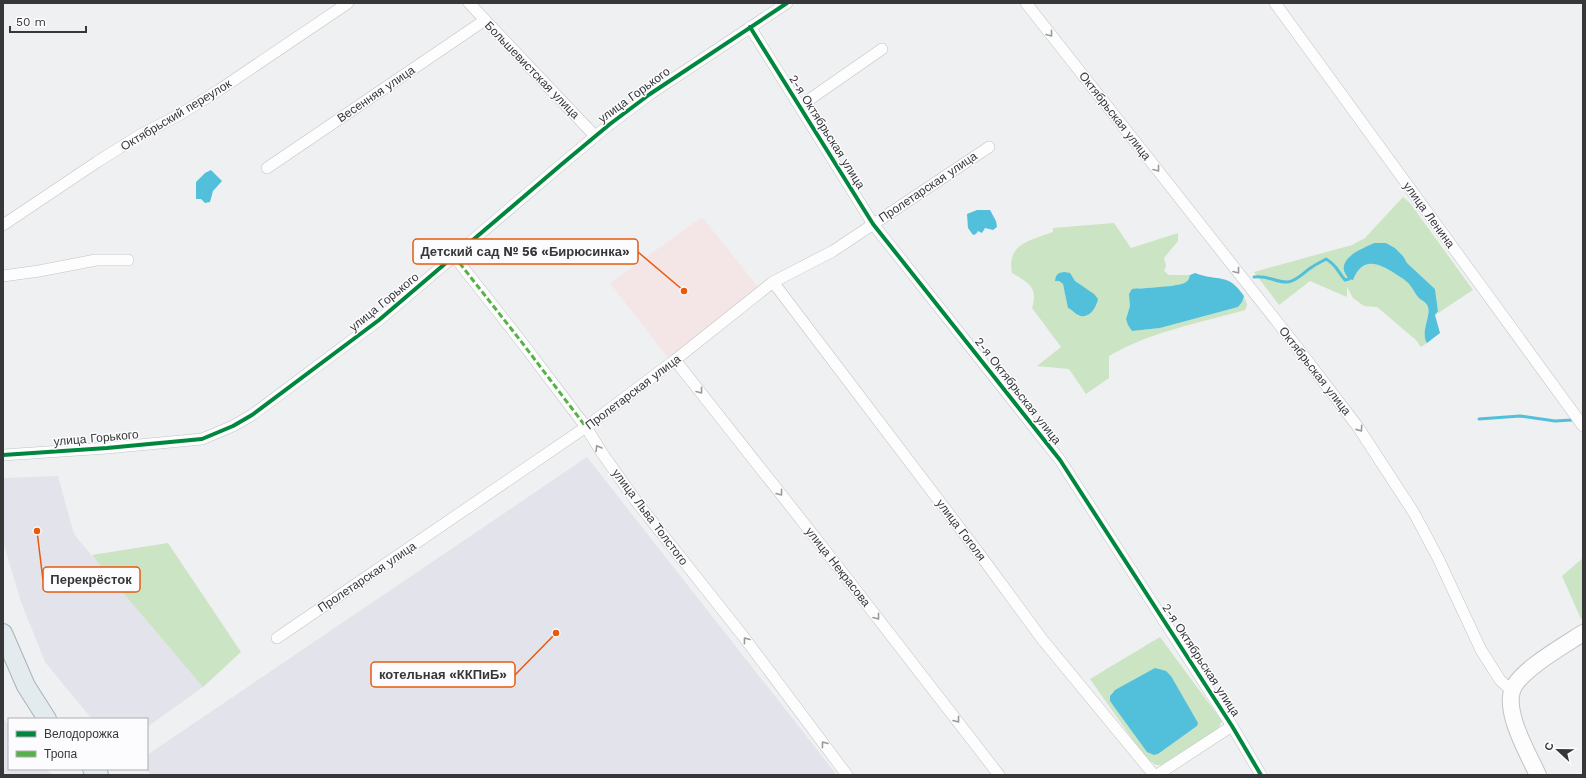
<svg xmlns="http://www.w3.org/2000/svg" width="1586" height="778" viewBox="0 0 1586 778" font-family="'Work Sans',sans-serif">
<rect width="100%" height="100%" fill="#eff0f1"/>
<g fill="#e3e4eb">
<polygon points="587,457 837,775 152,775 145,769 147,769 147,755"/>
<polygon points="58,476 74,534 102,568 203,687 147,727 147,719 92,719 45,662 21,602 3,542 3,478"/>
<polygon points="3,718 9,725 9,769 46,769 53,775 3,775"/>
</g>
<polygon fill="#f4e6e6" points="702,217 758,287 669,359 610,283"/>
<g fill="#cbe4c4" fill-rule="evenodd">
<path d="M 1403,197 L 1410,203 L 1473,290 L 1435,315 L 1438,310 L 1435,289 L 1407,263 L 1403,256 L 1395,248 L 1386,243 L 1374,243 L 1364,248 L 1353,280 C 1362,257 1377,262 1394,273 C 1398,276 1403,278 1407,282 C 1411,285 1414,292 1418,297 C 1421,301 1426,301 1428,307 C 1431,316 1420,332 1427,343 L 1421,347 L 1416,340 L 1377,307 L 1364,306 L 1353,298 L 1347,287 L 1347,297 L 1310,281 L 1279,305 L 1254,272 L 1352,245 L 1365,238 Z"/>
<path d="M 1114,223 L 1131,248 L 1178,233 L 1178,241 L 1164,258 L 1166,266 L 1164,271 L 1169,275 L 1190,275 C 1189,278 1189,280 1186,282 C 1181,286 1146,289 1139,288 L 1130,306 L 1126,319 L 1132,331 L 1160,328 L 1238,307 L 1242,302 L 1244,296 L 1247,305 L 1245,310 C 1199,323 1150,332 1109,356 L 1109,378 L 1086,394 L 1069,369 L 1037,366 L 1061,347 L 1032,308 C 1039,287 1027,282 1012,273 C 1006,243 1032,240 1053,232 L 1053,228 ZM 1072,277 L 1075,281 L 1081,286 L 1088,315 L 1079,316 C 1066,307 1067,298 1063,284 L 1059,281 Z"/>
<polygon points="168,543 241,652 203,687 102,568 92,555"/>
<polygon points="1583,558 1583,618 1581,619 1562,576"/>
<path d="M 1160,637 L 1222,721 L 1218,729 L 1161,765 L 1156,765 L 1145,757 L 1090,679 ZM 1112,692 L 1197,726 L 1158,754 L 1154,755 L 1110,701 Z"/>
</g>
<g fill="#52bfdb">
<polygon points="211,170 222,181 213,191 210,202 205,203 201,199 196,199 196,182 205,173"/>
<polygon points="977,210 990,210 996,221 997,227 993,230 985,228 982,233 978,231 976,234 973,235 968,228 967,214"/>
<path d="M 1374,243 L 1386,243 L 1395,248 L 1403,256 L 1407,263 L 1435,289 L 1438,311 L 1435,315 L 1440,333 L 1427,343 C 1420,332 1431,316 1428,307 C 1426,301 1421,301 1418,297 C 1414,292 1411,285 1407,282 C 1403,278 1398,276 1394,273 C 1377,262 1362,257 1353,280 L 1349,279 C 1347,277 1345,273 1344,271 C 1341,256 1364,248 1374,243 Z"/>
<path d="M 1064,272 L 1070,273 L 1075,281 L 1094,294 L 1098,299 C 1096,308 1089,320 1078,315 C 1074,313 1072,309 1068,308 L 1063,284 L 1059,281 L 1055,281 C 1056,274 1058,273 1064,272 Z"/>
<path d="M 1195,273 C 1218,282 1228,272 1244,296 L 1242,302 L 1238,307 L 1160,328 L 1132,331 L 1128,325 L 1126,319 L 1130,306 L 1129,294 L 1132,289 C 1143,288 1179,287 1186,282 C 1189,280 1189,278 1190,275 Z"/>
<polygon points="1155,668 1166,671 1171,676 1198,723 1197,726 1158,754 1154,755 1147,752 1110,701 1110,696 1115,690"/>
</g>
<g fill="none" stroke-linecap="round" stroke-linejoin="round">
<g stroke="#52bfdb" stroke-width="3">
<path d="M 1254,277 C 1269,275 1276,283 1288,282 C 1297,281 1304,272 1312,267 C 1316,264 1321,262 1326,259 C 1337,265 1337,271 1345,280 L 1349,279"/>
<polyline points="1479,419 1520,416 1555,421 1572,420"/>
</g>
<g stroke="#c2c3c4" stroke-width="12">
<g id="street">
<polyline points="469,3 595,136"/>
<polyline points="1026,3 1300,351 1358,427 1414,513 1438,558 1481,650 1500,680 1512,691"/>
<polyline points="1275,3 1583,426"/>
<polyline points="750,27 873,224 1060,460 1232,726 1261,775"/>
<polyline points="800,106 882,49"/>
<polyline points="267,168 485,20"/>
<polyline points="3,225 97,162 140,135 179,115 219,90 348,3"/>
<polyline points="454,256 520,340 586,427 602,453 636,501 743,636 847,775"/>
<polyline points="3,276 39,271 96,260 128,260"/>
<polyline points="773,282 981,556 1042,639 1154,775"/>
<polyline points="675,360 821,545 999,775"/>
<polyline points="3,455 107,448 202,439 233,426 252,415 379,320 562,164 610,124 650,94 787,3"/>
<polyline points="277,638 586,427 675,360 773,282 833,251 989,147"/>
<polyline points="1157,775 1232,726"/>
</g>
</g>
<g stroke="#c2c3c4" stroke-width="18">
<path id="secondary" d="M 1538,775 C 1528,754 1505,714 1512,691 C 1518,671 1565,645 1583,633"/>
</g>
<g stroke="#a6b3bb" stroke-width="20">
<g id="primary">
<polyline points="3,633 26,686 47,719"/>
<polyline points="92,769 99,775"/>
</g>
</g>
<use href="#street" stroke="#fdfdfd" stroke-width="11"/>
<use href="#secondary" stroke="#fdfdfd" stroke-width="16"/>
<use href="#primary" stroke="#e4ebef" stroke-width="18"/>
<polyline stroke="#56b246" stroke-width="3" stroke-dasharray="6 3" stroke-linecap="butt" points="454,256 520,340 586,427"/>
<g stroke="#fcfcff" stroke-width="6">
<g id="cycleway">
<polyline points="750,27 873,224 1060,460 1232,726 1261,775"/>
<polyline points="3,455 107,448 202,439 233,426 252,415 379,320 562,164 610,124 650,94 787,3"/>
</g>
</g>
<use href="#cycleway" stroke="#00873e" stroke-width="4"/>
</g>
<defs><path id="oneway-chevron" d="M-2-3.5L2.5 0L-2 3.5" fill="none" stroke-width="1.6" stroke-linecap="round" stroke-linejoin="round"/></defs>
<g stroke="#9a9a9b">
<use href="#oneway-chevron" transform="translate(1050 34) rotate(52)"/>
<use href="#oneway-chevron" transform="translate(1157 169) rotate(52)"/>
<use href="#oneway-chevron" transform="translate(1237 271) rotate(52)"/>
<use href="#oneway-chevron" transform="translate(700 391) rotate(52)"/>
<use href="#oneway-chevron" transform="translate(1360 429) rotate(55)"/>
<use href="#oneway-chevron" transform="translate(598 448) rotate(-121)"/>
<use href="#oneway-chevron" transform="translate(780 493) rotate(52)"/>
<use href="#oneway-chevron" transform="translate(877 617) rotate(52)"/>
<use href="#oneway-chevron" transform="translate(746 640) rotate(-127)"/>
<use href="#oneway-chevron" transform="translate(957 720) rotate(52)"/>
<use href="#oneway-chevron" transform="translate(824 744) rotate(-127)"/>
</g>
<g text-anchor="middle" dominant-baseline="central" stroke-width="3" stroke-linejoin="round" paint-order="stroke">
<g font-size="12" fill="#373739" stroke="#fcfcff">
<text transform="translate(532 70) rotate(46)">Большевистская улица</text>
<text transform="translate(376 94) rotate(-34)">Весенняя улица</text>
<text transform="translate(634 95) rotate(-36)">улица Горького</text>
<text transform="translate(176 115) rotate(-31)">Октябрьский переулок</text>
<text transform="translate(1115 116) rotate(52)">Октябрьская улица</text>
<text transform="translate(827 132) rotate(58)">2-я Октябрьская улица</text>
<text transform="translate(928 187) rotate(-34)">Пролетарская улица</text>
<text transform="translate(1429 215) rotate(54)">улица Ленина</text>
<text transform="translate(384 302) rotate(-39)">улица Горького</text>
<text transform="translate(1315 371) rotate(52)">Октябрьская улица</text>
<text transform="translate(1018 391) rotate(52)">2-я Октябрьская улица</text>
<text transform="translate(633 392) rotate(-37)">Пролетарская улица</text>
<text transform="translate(96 438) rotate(-5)">улица Горького</text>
<text transform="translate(650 517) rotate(53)">улица Льва Толстого</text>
<text transform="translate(961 530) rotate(53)">улица Гоголя</text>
<text transform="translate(838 567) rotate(52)">улица Некрасова</text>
<text transform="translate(367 577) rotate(-34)">Пролетарская улица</text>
<text transform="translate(1201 660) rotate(57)">2-я Октябрьская улица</text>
</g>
</g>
<path fill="none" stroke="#e8590c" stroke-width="1.5" d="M684 291L638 252M37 531L43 580M556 633L515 675"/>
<g fill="#e8590c" stroke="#fcfcff" stroke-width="1.5">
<circle cx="684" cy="291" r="4"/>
<circle cx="37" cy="531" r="4"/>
<circle cx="556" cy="633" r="4"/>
</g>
<g fill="#fcfcff" stroke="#e8590c" stroke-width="1.5">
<rect x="413" y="239" width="225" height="25" rx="4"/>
<rect x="43" y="567" width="97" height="25" rx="4"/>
<rect x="371" y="662" width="144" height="25" rx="4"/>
</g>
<g font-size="13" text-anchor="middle" font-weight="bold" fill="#373739">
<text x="525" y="256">Детский сад № 56 «Бирюсинка»</text>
<text x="91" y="584">Перекрёсток</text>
<text x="443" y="679">котельная «ККПиБ»</text>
</g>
<rect width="1586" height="778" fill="none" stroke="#373739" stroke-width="8"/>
<rect x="8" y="718" width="140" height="52" fill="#fcfcff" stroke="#adadb0"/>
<rect x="16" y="731" width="20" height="6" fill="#00873e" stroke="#adadb0"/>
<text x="44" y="738" font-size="12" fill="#373739">Велодорожка</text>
<rect x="16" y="751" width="20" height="6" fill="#56b246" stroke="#adadb0"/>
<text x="44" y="758" font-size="12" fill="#373739">Тропа</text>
<g transform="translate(1558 750) rotate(292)" stroke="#fcfcff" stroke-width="3" paint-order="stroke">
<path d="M0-3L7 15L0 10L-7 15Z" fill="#373739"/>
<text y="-6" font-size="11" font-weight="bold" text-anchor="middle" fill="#373739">С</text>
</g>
<path d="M10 26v6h76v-6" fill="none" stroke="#373739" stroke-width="2"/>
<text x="16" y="26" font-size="12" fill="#373739" stroke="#fcfcff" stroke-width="3" paint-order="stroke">50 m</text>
</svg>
